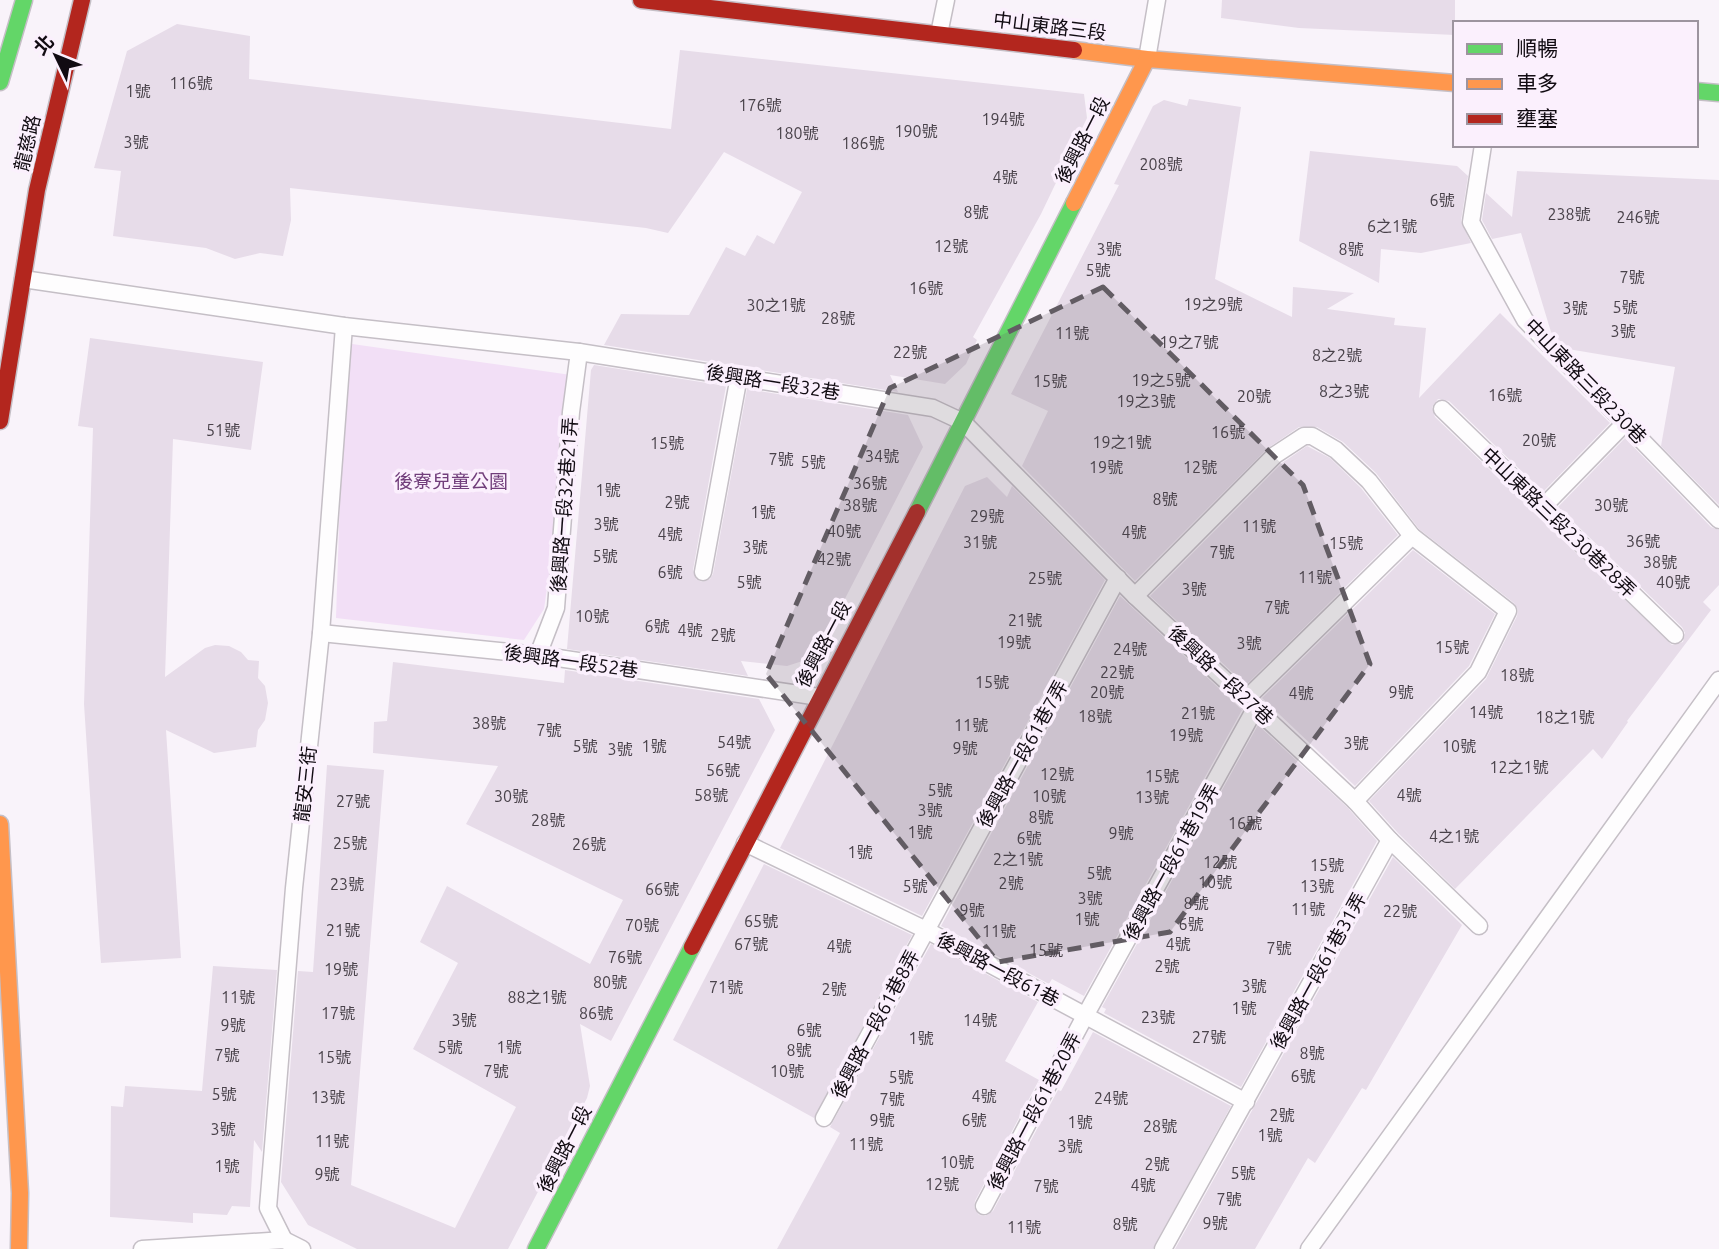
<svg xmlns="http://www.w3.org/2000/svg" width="1719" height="1249" viewBox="0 0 1719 1249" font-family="Ubuntu,'Noto Sans TC',sans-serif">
<rect width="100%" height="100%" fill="#f9f3fa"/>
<polygon fill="#f2dff6" points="345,343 578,376 544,609 524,640 336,618"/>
<g fill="#e7dce9">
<polygon points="1222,0 1455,0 1455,35 1299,28 1221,18"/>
<polygon points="177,24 250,36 249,79 671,129 680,50 1084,94 1087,118 1041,214 973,337 977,340 966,364 945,384 890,375 898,392 604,345 621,314 689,315 726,247 745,256 757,235 774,244 802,192 724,152 668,233 646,228 290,188 291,220 283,256 260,253 235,259 206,248 113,236 121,171 94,168 127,51"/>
<polygon points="1189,99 1241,107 1215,279 1292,317 1293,287 1354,293 1327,309 1395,318 1394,325 1426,328 1419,398 1500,313 1610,423 1543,492 1449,401 1438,399 1432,407 1435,417 1672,645 1683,642 1685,633 1682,627 1558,507 1625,438 1711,527 1719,530 1719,585 1703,602 1711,610 1627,721 1628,722 1602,759 1593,749 1455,889 1398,833 1369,801 1486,679 1517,616 1518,610 1514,603 1419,529 1376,473 1343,442 1317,427 1299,427 1268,448 1135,581 1022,466 1048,411 1011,394 1119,185 1114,184 1153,106 1164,100 1187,106"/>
<polygon points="1310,151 1457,166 1468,176 1461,221 1471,243 1421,253 1381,249 1379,283 1299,241"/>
<polygon points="1517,171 1719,180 1719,505 1661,446 1675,367 1568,349 1551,332 1521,233 1492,239 1482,220 1486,193 1512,217"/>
<polygon points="90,338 263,362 251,450 173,439 165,677 205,648 215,645 229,646 241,652 248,660 259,661 258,678 265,686 268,703 265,720 258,730 256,747 214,753 166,730 181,958 101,963 84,704 93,428 78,426"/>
<polygon points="594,365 726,386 693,570 696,579 702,582 710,579 713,574 747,389 908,415 923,447 815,657 787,666 741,661 748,676 567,649 591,370"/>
<polygon points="1307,446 1330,458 1361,488 1398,535 1246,685 1150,596 1282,463"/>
<polygon points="987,477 1007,497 1012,486 1105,580 922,916 780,848 965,486"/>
<polygon points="1413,550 1495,614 1469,666 1355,786 1262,698"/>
<polygon points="1120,596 1242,710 1084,996 1052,979 1049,984 941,926"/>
<polygon points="393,662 564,683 565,670 759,699 775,730 611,1041 580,1024 590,1086 587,1098 508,1249 357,1249 308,1225 281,1182 298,971 313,972 327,765 384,770 351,1185 455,1228 516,1107 413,1049 458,963 420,942 447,886 590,964 623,900 466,824 498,766 373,753 374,722 387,721"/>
<polygon points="1258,725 1348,808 1377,841 1241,1087 1104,1013 1106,1009 1102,1007"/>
<polygon points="1393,857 1462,925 1366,1090 1362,1088 1315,1163 1308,1158 1255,1249 1175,1249"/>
<polygon points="764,864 912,935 814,1118 673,1040"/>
<polygon points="931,944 1038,1002 1005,1061 1039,1080 975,1201 974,1207 979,1215 985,1216 993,1211 1058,1090 1061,1091 1093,1032 1231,1106 1153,1249 777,1249 840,1133 830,1127"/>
<polygon points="213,966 277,970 262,1152 254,1140 250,1207 232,1206 227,1215 193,1213 193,1223 110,1217 111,1106 123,1107 125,1086 202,1091"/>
</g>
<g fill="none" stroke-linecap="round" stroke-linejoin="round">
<g stroke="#c5bfc6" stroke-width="19">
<g id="lane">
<polyline points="939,34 946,0"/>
<polyline points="1147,59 1157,0"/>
<polyline points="1483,145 1471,222 1525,320 1719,520"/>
<polyline points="23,279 344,326 579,352 933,408 963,422 1135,596 1355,801 1390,840 1479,926"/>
<polyline points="1442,409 1675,635"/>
<polyline points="1543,507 1625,423"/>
<polyline points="703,572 739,376"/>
<polyline points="1135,596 1275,455 1304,436 1312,436 1336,450 1369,481 1412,536 1508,611 1478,672 1355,801"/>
<polyline points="321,633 538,655 819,697"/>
<polyline points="538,655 556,608 571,412 579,352"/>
<polyline points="1247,698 1412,536"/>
<polyline points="745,843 926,930 1246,1102"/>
<polyline points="824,1118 1118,578"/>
<polyline points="984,1206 1085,1016 1256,707"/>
<polyline points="284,1240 268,1208 294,888 321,633 344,326"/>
<polyline points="142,1249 284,1240 302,1249"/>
<polyline points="1163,1249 1390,840"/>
<polyline points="1309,1249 1719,680"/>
</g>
</g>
<g stroke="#c5bfc6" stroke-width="19">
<g id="fast">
<polyline points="0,82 24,0"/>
<polyline points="1696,91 1719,93"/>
<polyline points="917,512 1074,203"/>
<polyline points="536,1249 692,947"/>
</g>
</g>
<g stroke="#c5bfc6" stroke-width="19">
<g id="slow">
<polyline points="1074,50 1147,59 1455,83"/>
<polyline points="1074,203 1147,59"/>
<polyline points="0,824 20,1193 19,1249"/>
</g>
</g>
<g stroke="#c5bfc6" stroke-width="19">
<g id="jam">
<polyline points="641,0 1074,50"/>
<polyline points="0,421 37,190 82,0"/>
<polyline points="692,947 917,512"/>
</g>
</g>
<use href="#lane" stroke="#fefdfe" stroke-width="16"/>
<use href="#fast" stroke="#63d668" stroke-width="16"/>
<use href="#slow" stroke="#ff974d" stroke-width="16"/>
<use href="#jam" stroke="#b3261e" stroke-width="16"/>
</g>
<path fill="#625c63" fill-opacity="0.2" stroke="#625c63" stroke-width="5" stroke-dasharray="14 9" stroke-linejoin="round" d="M 1103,287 L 1303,485 L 1370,664 L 1170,932 L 998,962 L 766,674 L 890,388 Z"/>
<g text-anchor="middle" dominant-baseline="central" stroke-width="7" stroke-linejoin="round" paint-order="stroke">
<g font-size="16" fill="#49424a">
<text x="191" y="83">116號</text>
<text x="138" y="91">1號</text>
<text x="760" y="105">176號</text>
<text x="1003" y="119">194號</text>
<text x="916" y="131">190號</text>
<text x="797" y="133">180號</text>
<text x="136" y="142">3號</text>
<text x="863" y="143">186號</text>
<text x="1161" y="164">208號</text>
<text x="1005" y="177">4號</text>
<text x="1442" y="200">6號</text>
<text x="976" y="212">8號</text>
<text x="1569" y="214">238號</text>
<text x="1638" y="217">246號</text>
<text x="1392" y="226">6之1號</text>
<text x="951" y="246">12號</text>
<text x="1109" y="249">3號</text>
<text x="1351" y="249">8號</text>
<text x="1098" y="270">5號</text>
<text x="1632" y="277">7號</text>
<text x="926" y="288">16號</text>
<text x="1213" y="304">19之9號</text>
<text x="776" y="305">30之1號</text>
<text x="1625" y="307">5號</text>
<text x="1575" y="308">3號</text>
<text x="838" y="318">28號</text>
<text x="1623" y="331">3號</text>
<text x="1072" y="333">11號</text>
<text x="1189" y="342">19之7號</text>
<text x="910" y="352">22號</text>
<text x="1337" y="355">8之2號</text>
<text x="1161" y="380">19之5號</text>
<text x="1050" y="381">15號</text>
<text x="1344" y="391">8之3號</text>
<text x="1505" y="395">16號</text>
<text x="1254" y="396">20號</text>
<text x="1146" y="401">19之3號</text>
<text x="223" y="430">51號</text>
<text x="1228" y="432">16號</text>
<text x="1539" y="440">20號</text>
<text x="1122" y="442">19之1號</text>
<text x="667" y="443">15號</text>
<text x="882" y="456">34號</text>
<text x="781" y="459">7號</text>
<text x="813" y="462">5號</text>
<text x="1106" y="467">19號</text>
<text x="1200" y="467">12號</text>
<text x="870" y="483">36號</text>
<text x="608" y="490">1號</text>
<text x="1165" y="499">8號</text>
<text x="677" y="502">2號</text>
<text x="860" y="505">38號</text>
<text x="1611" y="505">30號</text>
<text x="763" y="512">1號</text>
<text x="987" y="516">29號</text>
<text x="606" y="524">3號</text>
<text x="1259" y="526">11號</text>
<text x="844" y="531">40號</text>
<text x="1134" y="532">4號</text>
<text x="670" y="534">4號</text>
<text x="1643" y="541">36號</text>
<text x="980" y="542">31號</text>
<text x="1346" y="543">15號</text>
<text x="755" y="547">3號</text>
<text x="1222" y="552">7號</text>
<text x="605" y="556">5號</text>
<text x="834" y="559">42號</text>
<text x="1660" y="562">38號</text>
<text x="670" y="572">6號</text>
<text x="1315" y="577">11號</text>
<text x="1045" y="578">25號</text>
<text x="749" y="582">5號</text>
<text x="1673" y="582">40號</text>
<text x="1194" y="589">3號</text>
<text x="1277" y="607">7號</text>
<text x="592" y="616">10號</text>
<text x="1025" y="620">21號</text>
<text x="657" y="626">6號</text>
<text x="690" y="630">4號</text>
<text x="723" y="635">2號</text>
<text x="1014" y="642">19號</text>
<text x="1249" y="643">3號</text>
<text x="1452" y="647">15號</text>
<text x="1130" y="649">24號</text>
<text x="1117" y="672">22號</text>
<text x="1517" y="675">18號</text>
<text x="992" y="682">15號</text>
<text x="1107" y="692">20號</text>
<text x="1401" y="692">9號</text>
<text x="1301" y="693">4號</text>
<text x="1486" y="712">14號</text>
<text x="1198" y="713">21號</text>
<text x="1095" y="716">18號</text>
<text x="1565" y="717">18之1號</text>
<text x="489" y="723">38號</text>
<text x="971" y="725">11號</text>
<text x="549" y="730">7號</text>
<text x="1186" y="735">19號</text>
<text x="734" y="742">54號</text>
<text x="1356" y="743">3號</text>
<text x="585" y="746">5號</text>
<text x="654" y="746">1號</text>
<text x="1459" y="746">10號</text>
<text x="965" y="748">9號</text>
<text x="620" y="749">3號</text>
<text x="1519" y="767">12之1號</text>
<text x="723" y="770">56號</text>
<text x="1057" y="774">12號</text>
<text x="1162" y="776">15號</text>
<text x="940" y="790">5號</text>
<text x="711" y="795">58號</text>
<text x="1409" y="795">4號</text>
<text x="511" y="796">30號</text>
<text x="1049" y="796">10號</text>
<text x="1152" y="797">13號</text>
<text x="353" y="801">27號</text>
<text x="930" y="810">3號</text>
<text x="1041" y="817">8號</text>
<text x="548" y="820">28號</text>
<text x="1245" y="823">16號</text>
<text x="920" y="832">1號</text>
<text x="1121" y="833">9號</text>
<text x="1454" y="836">4之1號</text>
<text x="1029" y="838">6號</text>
<text x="350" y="843">25號</text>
<text x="589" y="844">26號</text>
<text x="860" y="852">1號</text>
<text x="1018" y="859">2之1號</text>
<text x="1220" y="862">12號</text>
<text x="1327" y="865">15號</text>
<text x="1099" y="873">5號</text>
<text x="1215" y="882">10號</text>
<text x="1011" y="883">2號</text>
<text x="347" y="884">23號</text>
<text x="915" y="886">5號</text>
<text x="1317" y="886">13號</text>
<text x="662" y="889">66號</text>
<text x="1090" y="898">3號</text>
<text x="1196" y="903">8號</text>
<text x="1308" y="909">11號</text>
<text x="972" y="910">9號</text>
<text x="1400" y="911">22號</text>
<text x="1087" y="919">1號</text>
<text x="761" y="921">65號</text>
<text x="1191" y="924">6號</text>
<text x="642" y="925">70號</text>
<text x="343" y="930">21號</text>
<text x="999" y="931">11號</text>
<text x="751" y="944">67號</text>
<text x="1178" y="944">4號</text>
<text x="839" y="946">4號</text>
<text x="1279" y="948">7號</text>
<text x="1046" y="950">15號</text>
<text x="625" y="957">76號</text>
<text x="1167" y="966">2號</text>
<text x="341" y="969">19號</text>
<text x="610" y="982">80號</text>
<text x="1254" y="986">3號</text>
<text x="726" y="987">71號</text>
<text x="834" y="989">2號</text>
<text x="238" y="997">11號</text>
<text x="537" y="997">88之1號</text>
<text x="1244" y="1008">1號</text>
<text x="338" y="1013">17號</text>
<text x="596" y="1013">86號</text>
<text x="1158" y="1017">23號</text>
<text x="464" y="1020">3號</text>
<text x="980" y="1020">14號</text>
<text x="233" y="1025">9號</text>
<text x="809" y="1030">6號</text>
<text x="1209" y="1037">27號</text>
<text x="921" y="1038">1號</text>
<text x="450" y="1047">5號</text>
<text x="509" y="1047">1號</text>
<text x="799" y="1050">8號</text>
<text x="1312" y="1053">8號</text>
<text x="227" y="1055">7號</text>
<text x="334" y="1057">15號</text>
<text x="496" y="1071">7號</text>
<text x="787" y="1071">10號</text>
<text x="1303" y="1076">6號</text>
<text x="901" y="1077">5號</text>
<text x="224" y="1094">5號</text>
<text x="984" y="1096">4號</text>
<text x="328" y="1097">13號</text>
<text x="1111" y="1098">24號</text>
<text x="892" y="1099">7號</text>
<text x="1282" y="1115">2號</text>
<text x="882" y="1120">9號</text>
<text x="974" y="1120">6號</text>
<text x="1080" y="1122">1號</text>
<text x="1160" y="1126">28號</text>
<text x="223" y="1129">3號</text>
<text x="1270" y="1135">1號</text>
<text x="332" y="1141">11號</text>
<text x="866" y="1144">11號</text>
<text x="1070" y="1146">3號</text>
<text x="957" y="1162">10號</text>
<text x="1157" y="1164">2號</text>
<text x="227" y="1166">1號</text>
<text x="1243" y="1173">5號</text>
<text x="327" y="1174">9號</text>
<text x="942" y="1184">12號</text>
<text x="1143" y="1185">4號</text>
<text x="1046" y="1186">7號</text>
<text x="1229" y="1199">7號</text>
<text x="1215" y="1223">9號</text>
<text x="1125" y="1224">8號</text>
<text x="1024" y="1227">11號</text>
</g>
<g font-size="19" fill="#110b12" stroke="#fbf0fd">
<text transform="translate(1050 26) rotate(7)">中山東路三段</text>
<text transform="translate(1082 140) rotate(-63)">後興路一段</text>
<text transform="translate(27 143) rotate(-77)">龍慈路</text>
<text transform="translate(1586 381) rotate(46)">中山東路三段230巷</text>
<text transform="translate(773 382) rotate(9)">後興路一段32巷</text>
<text transform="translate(564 505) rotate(-86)">後興路一段32巷21弄</text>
<text transform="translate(1559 522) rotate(44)">中山東路三段230巷28弄</text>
<text transform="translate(823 644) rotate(-62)">後興路一段</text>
<text transform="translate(571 661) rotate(8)">後興路一段52巷</text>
<text transform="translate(1221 675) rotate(43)">後興路一段27巷</text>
<text transform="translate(1022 754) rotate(-61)">後興路一段61巷7弄</text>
<text transform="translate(305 784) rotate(-84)">龍安三街</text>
<text transform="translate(1171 862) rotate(-61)">後興路一段61巷19弄</text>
<text transform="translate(998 969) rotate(28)">後興路一段61巷</text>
<text transform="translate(1318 971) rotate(-61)">後興路一段61巷31弄</text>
<text transform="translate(875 1024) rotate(-62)">後興路一段61巷8弄</text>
<text transform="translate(1034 1111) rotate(-62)">後興路一段61巷20弄</text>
<text transform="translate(564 1149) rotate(-63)">後興路一段</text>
</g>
<g font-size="19" fill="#713e7b" stroke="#fbf0fd">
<text x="451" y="481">後寮兒童公園</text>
</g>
</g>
<rect x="1453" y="21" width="245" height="126" fill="#fbf0fd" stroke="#9d949f" stroke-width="2"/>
<rect x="1467" y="44" width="35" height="10" fill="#63d668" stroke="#9d949f" stroke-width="2"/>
<text x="1516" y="56" font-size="21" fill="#110b12">順暢</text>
<rect x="1467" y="79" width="35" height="10" fill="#ff974d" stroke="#9d949f" stroke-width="2"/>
<text x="1516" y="91" font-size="21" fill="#110b12">車多</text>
<rect x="1467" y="114" width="35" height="10" fill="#b3261e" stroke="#9d949f" stroke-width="2"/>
<text x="1516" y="126" font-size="21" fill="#110b12">壅塞</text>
<g transform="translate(56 56) rotate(313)" stroke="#fbf0fd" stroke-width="5" paint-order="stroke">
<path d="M0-5L12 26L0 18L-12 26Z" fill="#110b12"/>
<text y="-10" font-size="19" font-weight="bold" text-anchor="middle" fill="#110b12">北</text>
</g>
</svg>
